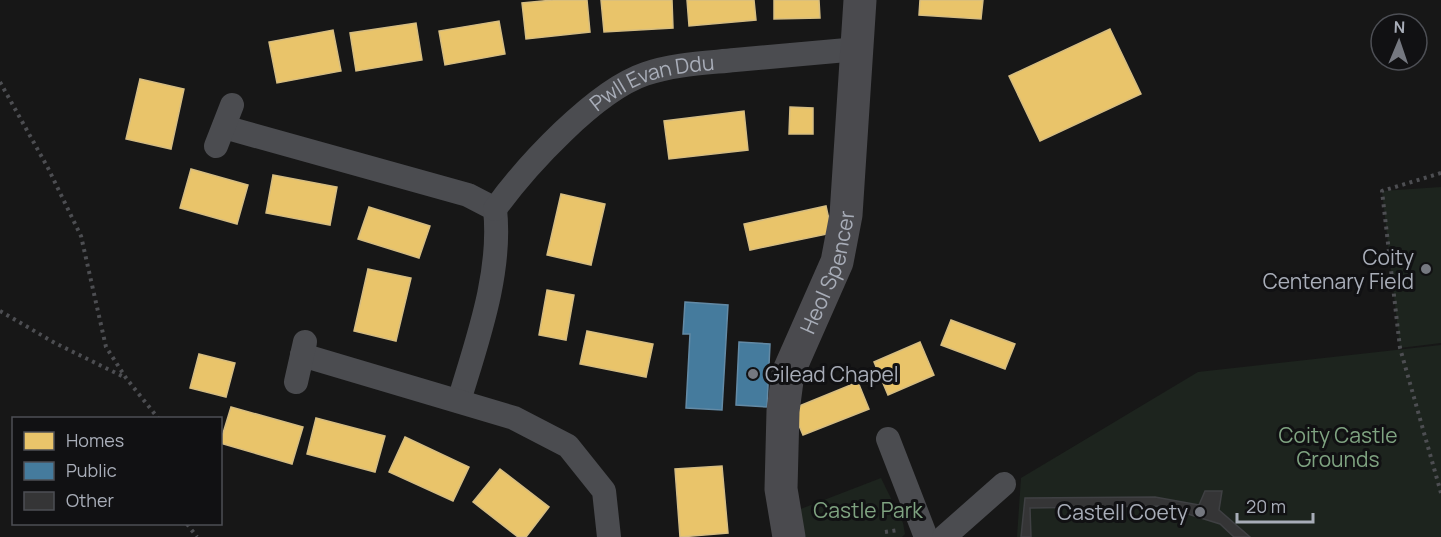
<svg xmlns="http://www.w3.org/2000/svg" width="1441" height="537" viewBox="0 0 1441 537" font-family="Manrope,sans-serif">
<rect width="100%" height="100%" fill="#171717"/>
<g fill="#1d241e">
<polygon points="1441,187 1441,343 1400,348 1382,191"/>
<polygon points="1441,345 1441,537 1017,537 1021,478 1198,372"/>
<polygon points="881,478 903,523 905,534 902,537 794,537 785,515"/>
</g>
<g fill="#e9c46a" stroke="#d6bd81" stroke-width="1.5">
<polygon points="553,0 587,0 590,32 526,39 522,3"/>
<polygon points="601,0 672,0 673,28 604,32"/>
<polygon points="687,0 754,0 756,20 689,26"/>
<polygon points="774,0 819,0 820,18 774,19"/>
<polygon points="920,0 983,0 981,19 919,15"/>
<polygon points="499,21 505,54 445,65 439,31"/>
<polygon points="416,23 422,60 356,71 350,33"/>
<polygon points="1110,29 1141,94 1040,141 1009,76"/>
<polygon points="333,30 341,71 277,83 269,42"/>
<polygon points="140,79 184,89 171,149 126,139"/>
<polygon points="790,107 813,108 813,134 789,134"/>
<polygon points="744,111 748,150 669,159 664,121"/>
<polygon points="191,169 248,185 237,224 180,208"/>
<polygon points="273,175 337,187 330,225 266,213"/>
<polygon points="561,194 605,204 591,265 547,255"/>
<polygon points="826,206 832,233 750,250 744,224"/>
<polygon points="369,207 430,226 419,258 358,239"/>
<polygon points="368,269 411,278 396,341 354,331"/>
<polygon points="547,290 574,295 566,340 539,335"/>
<polygon points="951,320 1015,344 1005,369 941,345"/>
<polygon points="587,331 653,344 646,377 580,364"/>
<polygon points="920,342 934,375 888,395 874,362"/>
<polygon points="199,354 235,363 226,397 190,388"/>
<polygon points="858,382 869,409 803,435 792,409"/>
<polygon points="231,407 303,427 292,464 220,443"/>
<polygon points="316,418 385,436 375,472 307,454"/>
<polygon points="405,437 469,467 453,501 389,472"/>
<polygon points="722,466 728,533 680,537 675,469"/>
<polygon points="500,469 549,507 526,537 518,537 473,502"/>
</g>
<g fill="#457b9d" stroke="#638aa5" stroke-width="1.5">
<polygon points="685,302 728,305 722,410 686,408 690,334 683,334"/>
<polygon points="739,342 770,344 767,407 736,405"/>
</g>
<polygon fill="#353536" stroke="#3f4043" stroke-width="1.5" points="1205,491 1222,491 1219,510 1250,537 1234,537 1220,524 1162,506 1030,508 1031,537 1021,537 1025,498 1155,497 1199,505"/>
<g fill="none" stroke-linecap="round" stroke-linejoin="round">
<g stroke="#4d4e52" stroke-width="4" stroke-dasharray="3 4.5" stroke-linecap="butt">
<polyline points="0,82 48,168 81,236 106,347 126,378 158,418"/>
<polyline points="1441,173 1382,191 1400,348 1441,493"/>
<polyline points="0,311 55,343 126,378"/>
<polyline points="187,524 197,537"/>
<polyline points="885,532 898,530"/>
</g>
<g stroke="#4b4c50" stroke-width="24">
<path d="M 224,127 L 468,195 L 495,209 C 502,273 477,341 459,401"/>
<polyline points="216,146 232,105"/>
<path id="s1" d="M 495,209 C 526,166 595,91 645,74 C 674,64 706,63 735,60 C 776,56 817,53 858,49"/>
<polyline points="302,355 514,418 568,446 604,491 609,537"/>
<polyline points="296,382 305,342"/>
<polyline points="888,439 926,537"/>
<polyline points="944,537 1004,484"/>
</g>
<path stroke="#4a4a4e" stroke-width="33" id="s2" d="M 789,537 L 781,489 L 783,411 L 788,373 L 837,262 L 846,215 L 860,0"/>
</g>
<g fill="#757880" stroke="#111113" stroke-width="2">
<circle cx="1426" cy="269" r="6"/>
<circle cx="753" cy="374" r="6"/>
<circle cx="1200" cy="512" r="6"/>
</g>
<g text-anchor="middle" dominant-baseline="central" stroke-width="6" stroke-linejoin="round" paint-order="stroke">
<g font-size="21" fill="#a8adb8" stroke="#111113">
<text stroke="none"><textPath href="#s1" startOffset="208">Pwll Evan Ddu</textPath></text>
<text stroke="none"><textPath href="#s2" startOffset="274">Heol Spencer</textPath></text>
</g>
<g font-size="21" fill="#a8adb8" stroke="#111113" text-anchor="end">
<text x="1414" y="257">Coity<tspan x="1414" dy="24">Centenary Field</tspan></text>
<text x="765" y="374" text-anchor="start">Gilead Chapel</text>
<text x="1188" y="512">Castell Coety</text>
</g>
<g font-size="21" fill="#7fa381" stroke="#111113">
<text x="1338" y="435">Coity Castle<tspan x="1338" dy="24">Grounds</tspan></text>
<text x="868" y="510">Castle Park</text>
</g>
</g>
<rect x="12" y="417" width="210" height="108" fill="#111113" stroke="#4d4f55" stroke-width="1.5"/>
<rect x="24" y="432" width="30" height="18" fill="#e9c46a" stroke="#4d4f55" stroke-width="1.5"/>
<text x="66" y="447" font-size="18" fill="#a8adb8">Homes</text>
<rect x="24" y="462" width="30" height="18" fill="#457b9d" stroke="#4d4f55" stroke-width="1.5"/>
<text x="66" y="477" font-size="18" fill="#a8adb8">Public</text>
<rect x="24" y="492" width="30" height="18" fill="#353536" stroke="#4d4f55" stroke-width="1.5"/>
<text x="66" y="507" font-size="18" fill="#a8adb8">Other</text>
<g transform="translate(1399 42) rotate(2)"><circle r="28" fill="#111113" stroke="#4d4f55" stroke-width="1.5"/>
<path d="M0-4.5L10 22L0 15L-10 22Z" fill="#757880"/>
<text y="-9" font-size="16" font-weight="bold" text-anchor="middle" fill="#a8adb8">N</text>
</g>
<path d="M1237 513v9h76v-9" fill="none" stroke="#a8adb8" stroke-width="3"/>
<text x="1246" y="513" font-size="18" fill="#a8adb8" stroke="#111113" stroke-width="4.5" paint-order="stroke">20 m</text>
</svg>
